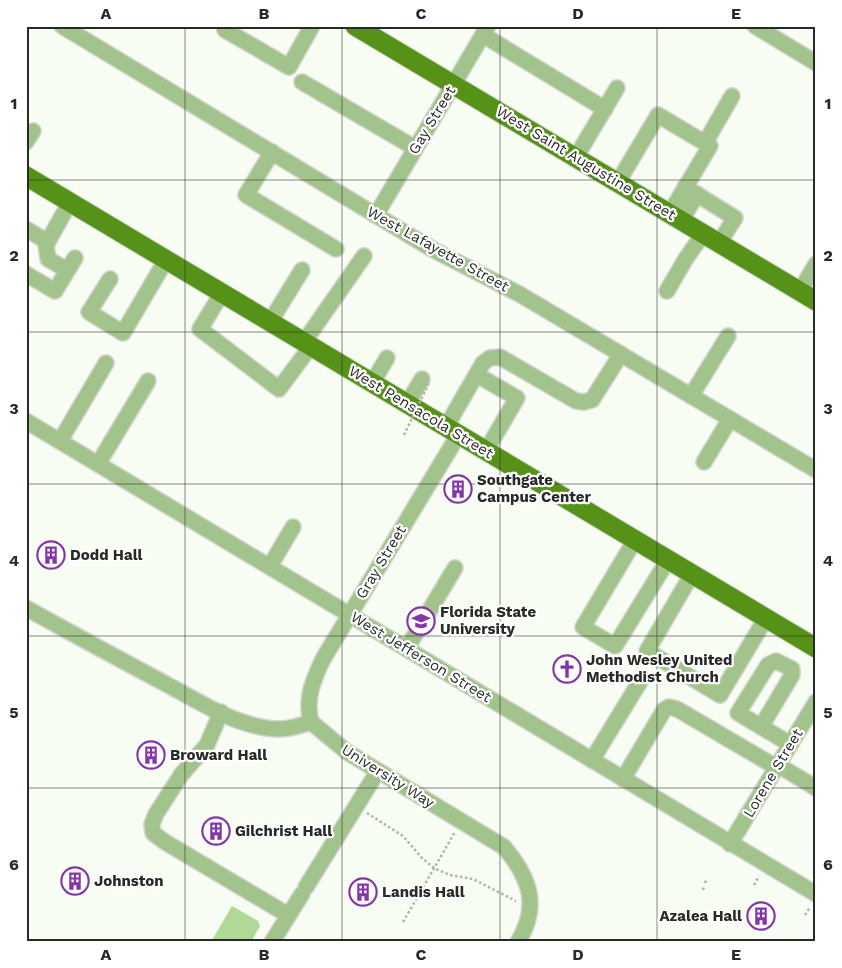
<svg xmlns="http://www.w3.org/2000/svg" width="842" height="968" viewBox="0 0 842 968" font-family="'Work Sans',sans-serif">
<rect width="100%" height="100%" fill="#f8fdf4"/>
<polygon fill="#b0d896" points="232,906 258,921 260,926 251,942 211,942"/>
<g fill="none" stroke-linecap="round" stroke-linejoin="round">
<g stroke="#d3d7cf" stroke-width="18">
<g id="minor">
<polyline points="62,26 432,249 521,295 816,470"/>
<polyline points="755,26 816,63"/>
<polyline points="225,30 289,67 312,26"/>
<polyline points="483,35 605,109"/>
<polyline points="302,82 415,148"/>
<polyline points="26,142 33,131"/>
<polyline points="705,143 732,96"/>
<polyline points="272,152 246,195 336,249"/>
<polyline points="576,157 617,88"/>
<polyline points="618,182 658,115 710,146 670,213"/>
<polyline points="685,187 735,218 719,243"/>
<polyline points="376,215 488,26"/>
<polyline points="681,221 697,194"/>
<polyline points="26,229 48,242"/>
<polyline points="67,270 48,259 46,245 70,202"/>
<polyline points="26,274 55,291 75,258"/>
<polyline points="110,279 89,312 123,333 166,260"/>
<polyline points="667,291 685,260 703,234"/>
<polyline points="800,291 816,264"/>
<polyline points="222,293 200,329 279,389 311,346"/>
<polyline points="270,322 302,270"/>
<polyline points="304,342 364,256"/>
<polyline points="477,375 517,398 486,451"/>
<polyline points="368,381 377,375 387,358"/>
<polyline points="691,396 728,336"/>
<polyline points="407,404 422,379"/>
<polyline points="26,421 816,894"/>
<polyline points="446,427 483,363 490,358 500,357 576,401 584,402 592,400 621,354"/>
<polyline points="60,441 106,363"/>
<polyline points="704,462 730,419"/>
<polyline points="98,464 148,381"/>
<polyline points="635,540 583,627 615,646 668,560"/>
<polyline points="270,566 293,527"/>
<polyline points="692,574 647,651 720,695 766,618"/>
<path d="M 26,608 C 73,634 119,659 166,684 C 198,701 231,723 267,728 C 283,731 296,727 311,722"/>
<polyline points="407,648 455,568"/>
<polyline points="221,712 207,745 181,775 156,814 152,824 153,833 165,842 288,915"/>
<path d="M 311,722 L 347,752 L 504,847 C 530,878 540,906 518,942"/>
<path d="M 311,722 C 305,699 313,680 323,659 L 459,434"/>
<polyline points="761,727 792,675 792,669 776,661 768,665 738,713 790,744"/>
<polyline points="592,760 641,680"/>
<polyline points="778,765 816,788"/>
<polyline points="623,779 664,710 669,707 677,709 776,767"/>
<polyline points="730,844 816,702"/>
<polyline points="306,887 378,771"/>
<polyline points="272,942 302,894"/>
</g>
</g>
<g stroke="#d3d7cf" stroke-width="21">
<g id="major">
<polyline points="355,26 816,301"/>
<polyline points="26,176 816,648"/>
</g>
</g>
<g stroke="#afb3ac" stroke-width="2.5" stroke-dasharray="2.5 2.5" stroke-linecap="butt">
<polyline points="367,813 403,836 422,858 434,868 450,875 473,879 516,901"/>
<polyline points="705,883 706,880"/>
<polyline points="754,885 759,876"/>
<polyline points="703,890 704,886"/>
<polyline points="805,915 810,907"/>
<polyline points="403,922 455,832"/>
</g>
<use href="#minor" stroke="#a2c48c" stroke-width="15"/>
<use href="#major" stroke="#559217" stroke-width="19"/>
<polyline stroke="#afb3ac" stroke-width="2.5" stroke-dasharray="2.5 2.5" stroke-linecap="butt" points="404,435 429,383"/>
</g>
<path fill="none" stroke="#282a27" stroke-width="1" stroke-opacity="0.55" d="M 185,26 L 185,942M 342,26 L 342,942M 500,26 L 500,942M 657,26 L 657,942M 26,180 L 816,180M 26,332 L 816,332M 26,484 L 816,484M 26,636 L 816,636M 26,788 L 816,788"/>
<defs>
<g id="building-ring" transform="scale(1.4375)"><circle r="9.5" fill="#fff" stroke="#8436a7" stroke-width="1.5"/><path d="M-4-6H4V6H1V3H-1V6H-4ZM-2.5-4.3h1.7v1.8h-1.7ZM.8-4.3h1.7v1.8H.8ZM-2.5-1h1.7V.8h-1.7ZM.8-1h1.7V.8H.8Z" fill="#8436a7"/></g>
<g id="university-ring" transform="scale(1.4375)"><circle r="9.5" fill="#fff" stroke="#8436a7" stroke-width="1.5"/><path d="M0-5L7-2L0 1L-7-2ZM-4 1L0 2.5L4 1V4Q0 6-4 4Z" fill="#8436a7"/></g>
<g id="church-ring" transform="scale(1.4375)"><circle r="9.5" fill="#fff" stroke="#8436a7" stroke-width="1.5"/><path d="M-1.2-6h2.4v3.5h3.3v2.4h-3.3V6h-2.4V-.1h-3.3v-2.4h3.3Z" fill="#8436a7"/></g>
</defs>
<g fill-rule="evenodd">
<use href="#building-ring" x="458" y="489"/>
<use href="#building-ring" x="51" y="555"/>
<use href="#university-ring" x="421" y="621"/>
<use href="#church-ring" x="567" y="669"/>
<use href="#building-ring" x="151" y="755"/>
<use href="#building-ring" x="216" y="831"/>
<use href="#building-ring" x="75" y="881"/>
<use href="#building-ring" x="363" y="892"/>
<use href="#building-ring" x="761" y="916"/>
</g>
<g text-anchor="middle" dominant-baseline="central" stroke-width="4.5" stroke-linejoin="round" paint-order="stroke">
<g font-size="15" fill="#282a27" stroke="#fff">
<text transform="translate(432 120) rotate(-59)">Gay Street</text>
<text transform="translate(586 163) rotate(31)">West Saint Augustine Street</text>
<text transform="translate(438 249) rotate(29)">West Lafayette Street</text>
<text transform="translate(421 412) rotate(31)">West Pensacola Street</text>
<text transform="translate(381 562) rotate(-59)">Gray Street</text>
<text transform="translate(421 657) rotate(31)">West Jefferson Street</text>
<text transform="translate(773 773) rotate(-59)">Lorene Street</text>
<text transform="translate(388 776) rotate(32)">University Way</text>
</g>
<g font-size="15" font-weight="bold" fill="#282a27" stroke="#fff" text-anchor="start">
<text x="477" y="480">Southgate<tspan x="477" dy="17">Campus Center</tspan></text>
<text x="70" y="555">Dodd Hall</text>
<text x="440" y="612">Florida State<tspan x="440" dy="17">University</tspan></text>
<text x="586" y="660">John Wesley United<tspan x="586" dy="17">Methodist Church</tspan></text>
<text x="170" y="755">Broward Hall</text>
<text x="235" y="831">Gilchrist Hall</text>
<text x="94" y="881">Johnston</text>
<text x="382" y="892">Landis Hall</text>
<text x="742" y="916" text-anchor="end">Azalea Hall</text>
</g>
</g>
<rect width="842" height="968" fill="none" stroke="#ffffff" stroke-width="55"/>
<rect x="28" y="28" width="786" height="912" fill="none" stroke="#282a27" stroke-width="2"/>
<g font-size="16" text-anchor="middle" font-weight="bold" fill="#282a27">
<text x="106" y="19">A</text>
<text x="264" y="19">B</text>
<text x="421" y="19">C</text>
<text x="578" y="19">D</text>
<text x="736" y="19">E</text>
<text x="14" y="109">1</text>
<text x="828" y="109">1</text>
<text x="14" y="261">2</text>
<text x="828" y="261">2</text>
<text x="14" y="414">3</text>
<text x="828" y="414">3</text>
<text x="14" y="566">4</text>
<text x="828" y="566">4</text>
<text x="14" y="718">5</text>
<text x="828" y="718">5</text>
<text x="14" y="870">6</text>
<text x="828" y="870">6</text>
<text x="106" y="960">A</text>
<text x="264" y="960">B</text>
<text x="421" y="960">C</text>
<text x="578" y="960">D</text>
<text x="736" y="960">E</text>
</g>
</svg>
